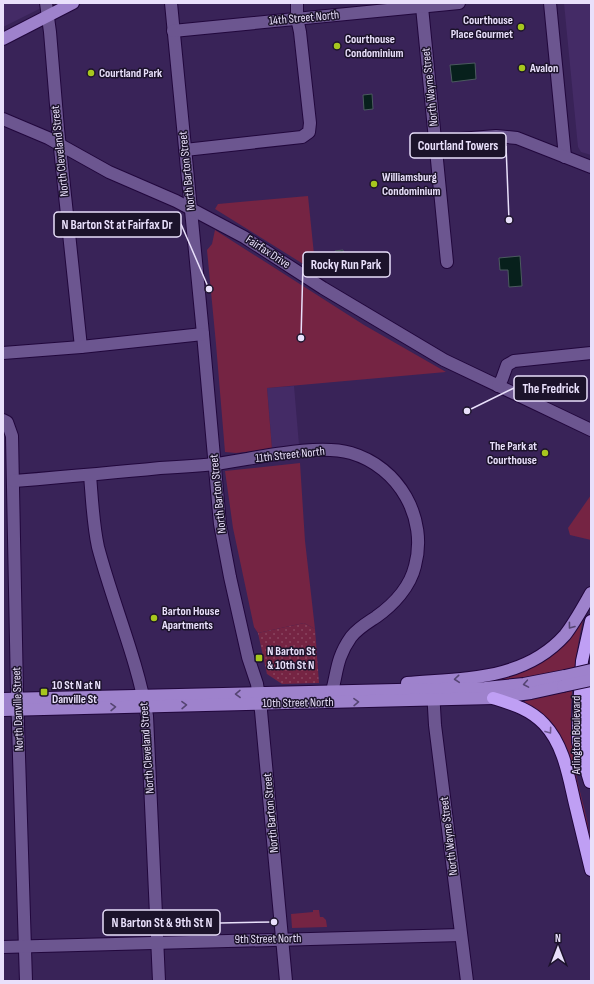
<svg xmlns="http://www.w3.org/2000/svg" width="594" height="984" viewBox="0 0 594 984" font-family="'Sofia Sans Condensed',sans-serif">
<defs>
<pattern id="garden-dots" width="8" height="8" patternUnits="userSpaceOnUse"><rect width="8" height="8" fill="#752443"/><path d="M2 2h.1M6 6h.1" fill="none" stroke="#89445f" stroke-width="1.8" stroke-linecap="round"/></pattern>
</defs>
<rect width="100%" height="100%" fill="#392358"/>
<g fill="#442b66">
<polygon points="3,3 41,3 41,8 3,27"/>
<polygon points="564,3 591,3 591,155 581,152 578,147"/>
<polygon points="294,386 299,445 293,447 272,449 267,388"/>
</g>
<g fill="#752443">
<polygon points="308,196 315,264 308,267 215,209 218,204"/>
<polygon points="215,230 364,325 446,372 267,388 272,449 236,453 225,452 216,344 207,250 212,244"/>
<polygon points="300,463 305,541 315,629 304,623 258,633 254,627 233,528 225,471"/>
<polygon points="591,495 591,540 570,535 568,528"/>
<path d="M 584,615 C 573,665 566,719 575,769 C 580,797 591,825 591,853 L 569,761 L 525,704 L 525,701 L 566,691 L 568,671 L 506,683 L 476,682 L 512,674 Z"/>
<polygon points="313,910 319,910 320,917 323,917 326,920 327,927 292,928 291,914 313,912"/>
</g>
<polygon fill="url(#garden-dots)" points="304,623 315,629 319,683 282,684 267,674 258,633"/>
<g fill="#07201c" stroke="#4b5a5f">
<polygon points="475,63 476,79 452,82 450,65"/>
<polygon points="372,94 373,109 364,110 363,95"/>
<polygon points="343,250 345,267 337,267 335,251"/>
<polygon points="520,256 522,286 509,287 508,270 500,270 499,258"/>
</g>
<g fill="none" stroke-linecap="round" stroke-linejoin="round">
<g stroke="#21073c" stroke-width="14">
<g id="minor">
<polyline points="46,3 50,32 58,129 81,347"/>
<polyline points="171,3 203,334 220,524 230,577 248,657 257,684 261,711 286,981"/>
<polyline points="550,3 565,157"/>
<polyline points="422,7 447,262"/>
<polyline points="173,31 459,3"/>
<polyline points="3,119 48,138 109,172 176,201 244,237 323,288 444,360 591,430"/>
<polyline points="435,141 496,136 517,138 591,167"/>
<polyline points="185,150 302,137 309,132 310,123 300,32 297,18 297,3"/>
<polyline points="3,353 81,347 203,334"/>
<polyline points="498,386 502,379 507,365 514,361 591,353"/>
<polyline points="3,420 7,422 12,436 17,692 26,981"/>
<path d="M 90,475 C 92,499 93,524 98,547 C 113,604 137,658 147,716 L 159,981"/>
<path d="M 14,481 C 63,477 111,473 160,468 C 179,467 197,466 215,464 C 254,459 315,443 351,453 C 399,467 428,518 415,566 C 410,587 393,605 376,617 C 367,623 358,628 351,637 C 334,661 338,676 329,701"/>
<polyline points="433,690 435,725 467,981"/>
<polyline points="3,947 461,935"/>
</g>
</g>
<g stroke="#21073c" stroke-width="14">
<g id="major">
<polyline points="3,39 73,3"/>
<path d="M 407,683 C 464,678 524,681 565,635 C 575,622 583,607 591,593"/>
<polyline points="3,699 485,688 524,684 565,676"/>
<polyline points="3,710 493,698 531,693 563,686"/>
</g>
</g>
<g stroke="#21073c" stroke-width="14">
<g id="highway">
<path d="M 493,698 C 512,704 530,709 544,724 C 565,746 569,780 576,808 C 581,829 586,850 591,870"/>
<polyline points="589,763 588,720 591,684"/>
<polyline points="590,782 578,742 578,725 582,661 591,621"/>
</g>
</g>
<use href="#minor" stroke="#6c5690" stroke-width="12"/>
<use href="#major" stroke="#9e82cc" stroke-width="12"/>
<use href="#highway" stroke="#bf9ff4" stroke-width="12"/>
<g stroke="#21073c" stroke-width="14" stroke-linecap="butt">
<g id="major-bridge">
<polyline points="565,676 591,670"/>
<polyline points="563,686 591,680"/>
</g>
</g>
<use href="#major-bridge" stroke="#9e82cc" stroke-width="12"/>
</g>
<defs><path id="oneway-chevron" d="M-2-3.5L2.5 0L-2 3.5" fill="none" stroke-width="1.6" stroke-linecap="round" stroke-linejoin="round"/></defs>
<g stroke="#564573">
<use href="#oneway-chevron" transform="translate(571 626) rotate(127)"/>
<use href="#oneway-chevron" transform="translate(457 679) rotate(175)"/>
<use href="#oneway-chevron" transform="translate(526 684) rotate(170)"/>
<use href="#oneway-chevron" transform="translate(238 694) rotate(179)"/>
<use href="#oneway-chevron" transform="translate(356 702) rotate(-1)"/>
<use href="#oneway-chevron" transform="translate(184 705) rotate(-1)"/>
<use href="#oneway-chevron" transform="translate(113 707) rotate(-1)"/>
</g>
<use stroke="#6e5990" href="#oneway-chevron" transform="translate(549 731) rotate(54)"/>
<g fill="#a7c71e" stroke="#1c132b" stroke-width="1.5">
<circle cx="521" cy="27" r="4"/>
<circle cx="337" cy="46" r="4"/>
<circle cx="522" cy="68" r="4"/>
<circle cx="91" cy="73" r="4"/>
<circle cx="374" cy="184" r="4"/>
<circle cx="545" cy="453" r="4"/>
<circle cx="154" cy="618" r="4"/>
<rect x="255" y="654" width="8" height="8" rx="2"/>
<rect x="40" y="688" width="8" height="8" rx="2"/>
</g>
<g text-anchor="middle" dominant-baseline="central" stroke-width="3" stroke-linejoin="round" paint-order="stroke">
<g font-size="12" fill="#e9e0fb" stroke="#1c132b">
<text transform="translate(304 18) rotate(-5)">14th Street North</text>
<text transform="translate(430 87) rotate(-96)">North Wayne Street</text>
<text transform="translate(60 151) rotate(-96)">North Cleveland Street</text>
<text transform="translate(187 171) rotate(-96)">North Barton Street</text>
<text transform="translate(268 252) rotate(33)">Fairfax Drive</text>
<text transform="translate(290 455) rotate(-6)">11th Street North</text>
<text transform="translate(218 494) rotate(-96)">North Barton Street</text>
<text transform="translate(298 703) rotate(-1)">10th Street North</text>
<text transform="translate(18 709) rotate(-92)">North Danville Street</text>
<text transform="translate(576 735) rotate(-90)">Arlington Boulevard</text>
<text transform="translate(147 748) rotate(-94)">North Cleveland Street</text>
<text transform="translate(271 813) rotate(-95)">North Barton Street</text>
<text transform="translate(449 836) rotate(-97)">North Wayne Street</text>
<text transform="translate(268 939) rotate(-1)">9th Street North</text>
</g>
<g font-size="12" font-weight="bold" fill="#e9e0fb" stroke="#1c132b" text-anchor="start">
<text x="513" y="20" text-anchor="end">Courthouse<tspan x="513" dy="14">Place Gourmet</tspan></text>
<text x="345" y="39">Courthouse<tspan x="345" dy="14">Condominium</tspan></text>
<text x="530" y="68">Avalon</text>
<text x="99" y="73">Courtland Park</text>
<text x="382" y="177">Williamsburg<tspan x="382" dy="14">Condominium</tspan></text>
<text x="537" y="446" text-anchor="end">The Park at<tspan x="537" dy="14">Courthouse</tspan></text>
<text x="162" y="611">Barton House<tspan x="162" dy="14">Apartments</tspan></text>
<text x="267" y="651">N Barton St<tspan x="267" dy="14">&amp; 10th St N</tspan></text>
<text x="52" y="685">10 St N at N<tspan x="52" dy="14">Danville St</tspan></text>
</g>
</g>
<path fill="none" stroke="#e9e0fb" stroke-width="1.5" d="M509 220L506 146M209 289L181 224M301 338L303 264M467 411L514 388M274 922L220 923"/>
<g fill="#e9e0fb" stroke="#1c132b" stroke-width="1.5">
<circle cx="509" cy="220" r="4"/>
<circle cx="209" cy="289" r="4"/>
<circle cx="301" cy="338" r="4"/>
<circle cx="467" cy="411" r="4"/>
<circle cx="274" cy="922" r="4"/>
</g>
<g fill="#1c132b" stroke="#e9e0fb" stroke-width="1.5">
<rect x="410" y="133" width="96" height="25" rx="4"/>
<rect x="54" y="212" width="127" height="25" rx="4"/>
<rect x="303" y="252" width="87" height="25" rx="4"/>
<rect x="514" y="376" width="73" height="25" rx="4"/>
<rect x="103" y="910" width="117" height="25" rx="4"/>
</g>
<g font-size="13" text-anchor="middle" font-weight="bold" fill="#e9e0fb">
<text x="458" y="150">Courtland Towers</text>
<text x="117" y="229">N Barton St at Fairfax Dr</text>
<text x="346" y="269">Rocky Run Park</text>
<text x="551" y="393">The Fredrick</text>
<text x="162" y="927">N Barton St &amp; 9th St N</text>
</g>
<rect width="594" height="984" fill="none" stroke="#e9e0fb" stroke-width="8"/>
<g transform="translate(558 948)" stroke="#1c132b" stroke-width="3" paint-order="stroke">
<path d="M0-3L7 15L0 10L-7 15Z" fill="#e9e0fb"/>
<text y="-6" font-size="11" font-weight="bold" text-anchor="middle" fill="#e9e0fb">N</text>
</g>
</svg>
